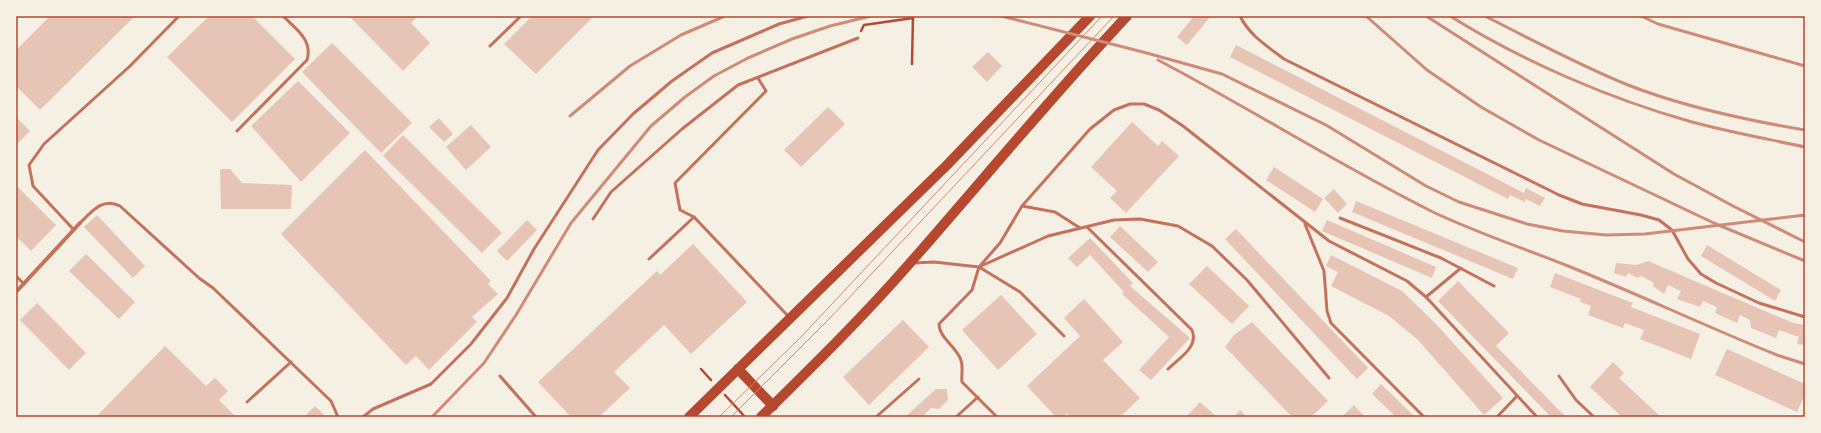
<svg xmlns="http://www.w3.org/2000/svg" width="1821" height="433" viewBox="0 0 1821 433" font-family="'Open Sans',sans-serif">
<rect width="100%" height="100%" fill="#f6efe4"/>
<g fill="#e6c5b7">
<polygon points="50,16 135,16 40,110 16,86 16,50"/>
<polygon points="209,16 252,16 295,59 232,122 167,57"/>
<polygon points="349,16 418,16 411,23 430,43 403,71"/>
<polygon points="532,16 594,16 536,74 504,44"/>
<polygon points="1194,16 1211,16 1187,45 1177,37"/>
<polygon points="332,43 412,123 381,153 302,72"/>
<polygon points="1236,45 1524,193 1526,188 1545,198 1540,206 1526,199 1525,202 1510,195 1508,199 1230,57"/>
<polygon points="988,52 1002,66 987,82 972,67"/>
<polygon points="298,81 350,133 301,182 251,126"/>
<polygon points="828,107 845,124 801,167 784,150"/>
<polygon points="16,117 30,131 16,145"/>
<polygon points="439,118 453,134 444,142 429,127"/>
<polygon points="1132,122 1158,146 1162,141 1179,156 1126,213 1110,198 1117,191 1091,167"/>
<polygon points="471,125 491,147 466,170 446,147"/>
<polygon points="403,135 502,233 482,253 383,156"/>
<polygon points="365,150 491,281 488,284 498,294 472,317 477,322 429,370 416,356 406,365 281,234"/>
<polygon points="1274,167 1323,199 1315,212 1266,180"/>
<polygon points="220,169 230,169 242,183 292,185 291,209 221,209"/>
<polygon points="16,185 56,225 31,251 19,239 16,242"/>
<polygon points="1334,189 1347,204 1338,213 1324,198"/>
<polygon points="1356,201 1518,268 1513,279 1352,212"/>
<polygon points="97,215 145,266 133,278 84,227"/>
<polygon points="527,220 537,230 507,261 497,251"/>
<polygon points="1327,220 1436,267 1432,278 1322,231"/>
<polygon points="1120,226 1158,262 1148,272 1110,237"/>
<polygon points="1236,229 1368,368 1357,379 1225,239"/>
<polygon points="1090,238 1133,283 1130,286 1190,338 1151,380 1139,370 1169,337 1122,294 1124,292 1090,255 1077,267 1068,258"/>
<polygon points="693,244 747,302 691,354 664,325 614,372 630,388 599,417 571,417 538,382 657,271 660,275"/>
<polygon points="1707,245 1781,290 1775,301 1701,256"/>
<polygon points="86,254 135,302 119,319 69,271"/>
<polygon points="1331,255 1402,291 1436,324 1503,398 1484,415 1418,340 1389,316 1331,286 1338,272 1326,266"/>
<polygon points="1648,261 1793,323 1805,325 1805,345 1797,344 1799,337 1779,330 1776,338 1751,328 1750,320 1740,315 1737,323 1715,313 1717,307 1703,301 1700,307 1677,299 1681,291 1668,285 1664,294 1653,286 1654,283 1641,276 1637,278 1628,273 1626,277 1614,273 1616,263 1637,265"/>
<polygon points="1207,266 1249,306 1232,324 1189,284"/>
<polygon points="1555,273 1633,303 1631,307 1700,334 1691,359 1640,339 1644,330 1625,323 1623,328 1588,315 1591,306 1580,302 1581,299 1550,287"/>
<polygon points="1458,281 1509,333 1496,346 1566,417 1551,417 1438,301"/>
<polygon points="1001,295 1037,334 998,370 962,330"/>
<polygon points="1084,299 1123,342 1103,360 1140,398 1120,417 1070,417 1067,413 1063,417 1056,417 1027,386 1080,336 1064,318"/>
<polygon points="37,303 86,353 69,370 20,320"/>
<polygon points="903,320 929,347 869,405 843,377"/>
<polygon points="1252,322 1328,401 1311,417 1292,417 1225,347 1234,335"/>
<polygon points="165,346 206,386 215,378 228,391 219,400 236,417 96,417"/>
<polygon points="1727,349 1805,384 1805,395 1797,412 1715,375"/>
<polygon points="1613,362 1624,373 1619,378 1661,417 1622,417 1590,387"/>
<polygon points="1381,384 1415,417 1396,417 1372,394"/>
<polygon points="936,389 947,389 948,400 939,409 931,408 922,417 905,417"/>
<polygon points="1200,402 1217,417 1186,417"/>
<polygon points="1354,405 1365,417 1342,417"/>
<polygon points="315,406 326,417 304,417"/>
<polygon points="1240,410 1247,417 1234,417"/>
</g>
<g fill="none" stroke-linecap="round" stroke-linejoin="round">
<g stroke="#b5482f" stroke-width="2.5">
<polyline points="861,31 864,25 913,18"/>
<polyline points="912,64 913,16"/>
<polyline points="701,369 711,380"/>
<polyline points="725,395 745,417"/>
</g>
<g stroke="#c5725c" stroke-width="3">
<path d="M 1240,16 C 1249,35 1267,46 1284,59 L 1559,195 L 1582,204 L 1641,215 L 1659,220 L 1672,230 L 1688,259 L 1701,274 L 1716,283 L 1759,303 L 1805,317"/>
<polyline points="490,46 521,16"/>
<path d="M 237,131 L 307,60 C 313,40 296,29 283,16"/>
<polyline points="1022,206 1055,212 1080,228"/>
<polyline points="694,217 680,210 675,183 766,91 758,78"/>
<polyline points="1340,218 1441,258 1494,286"/>
<polyline points="593,219 611,192 682,129 738,85 858,38"/>
<path d="M 80,223 C 92,211 103,197 120,206 L 199,278 L 213,288 L 331,401 L 338,417"/>
<polyline points="1305,224 1324,271 1327,311 1331,323 1424,417"/>
<path d="M 1087,227 L 1192,330 C 1199,347 1179,358 1168,369"/>
<polyline points="74,230 33,186 29,165 44,144 130,66 179,16"/>
<polyline points="649,259 694,217 789,317"/>
<polyline points="914,263 934,262 979,267 1020,292 1064,336"/>
<polyline points="981,266 1048,236 1114,220 1140,219 1178,226 1212,246 1247,280 1329,378"/>
<polyline points="16,276 24,284"/>
<polyline points="1426,297 1461,268"/>
<polyline points="500,376 536,417"/>
<polyline points="1559,376 1576,400 1594,417"/>
<polyline points="247,402 291,362"/>
<polyline points="363,417 373,409 431,384 471,344 507,298 534,249 598,150 633,114 672,81 712,53 779,24 808,16"/>
<polyline points="876,417 919,379"/>
<polyline points="956,417 978,397"/>
<path d="M 997,417 L 962,382 C 961,374 964,365 960,358 C 955,346 939,337 939,324 L 972,290 L 979,267 L 1000,243 L 1022,206 L 1090,129 L 1114,110 L 1130,104 L 1144,104 L 1159,110 L 1183,126 L 1329,241 L 1407,281 L 1426,297 L 1537,417"/>
<polyline points="1497,417 1517,396"/>
</g>
<polyline stroke="#c5725c" stroke-width="4" points="16,292 80,223"/>
<g stroke="#b5482f" stroke-width="10">
<polyline points="738,369 773,406"/>
<polyline points="689,417 947,165 1090,16"/>
<path d="M 761,417 C 812,367 863,317 910,263 C 982,181 1052,96 1127,16"/>
</g>
<g stroke="#cf8b77" stroke-width="1">
<polyline points="719,417 800,338 1102,16"/>
<polyline points="731,417 829,319 1114,16"/>
</g>
<g stroke="#cf8b77" stroke-width="3">
<polyline points="1001,16 1143,52 1222,74 1326,125 1426,186 1459,202 1527,224 1563,231 1606,235 1645,234 1805,215"/>
<polyline points="1366,16 1427,70 1481,107 1539,140 1716,224 1805,261"/>
<polyline points="1426,16 1674,174 1733,206 1805,242"/>
<path d="M 1450,16 C 1522,61 1610,99 1692,122 C 1729,132 1768,139 1805,147"/>
<path d="M 1485,16 C 1532,40 1579,65 1628,85 C 1684,107 1745,120 1805,130"/>
<polyline points="1641,16 1658,24 1805,66"/>
<path d="M 1158,60 C 1251,109 1339,165 1433,212 C 1477,233 1523,248 1568,266 C 1638,294 1707,327 1777,355 L 1805,364"/>
<polyline points="570,116 630,66 681,35 725,16"/>
<polyline points="432,417 484,363 516,315 571,223 651,126 685,97 714,76 748,58 792,39 830,26 871,16"/>
</g>
</g>
<rect width="1821" height="433" fill="none" stroke="#f6efe4" stroke-width="34"/>
<rect x="17" y="17" width="1787" height="399" fill="none" stroke="#b5482f" stroke-width="1.5"/>
</svg>
